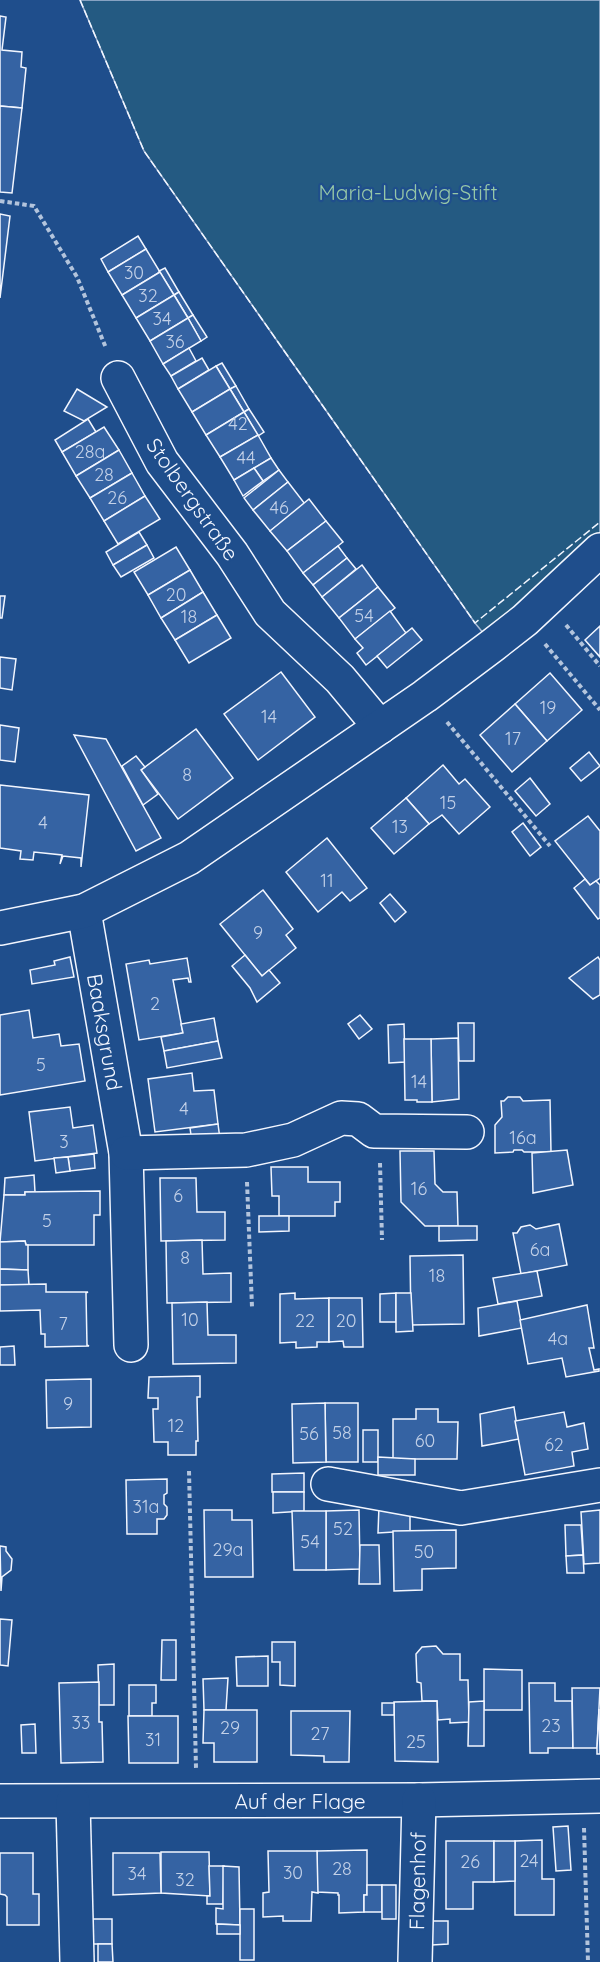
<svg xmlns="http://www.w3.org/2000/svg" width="600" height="1962" viewBox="0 0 600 1962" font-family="Quicksand,sans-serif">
<rect width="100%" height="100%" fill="#1f4e8c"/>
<polygon fill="#245a82" stroke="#a8bbd7" stroke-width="1.5" points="80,0 600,0 600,550 493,645 475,623 144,151"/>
<g fill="#3563a3" stroke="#f2f6ff" stroke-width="1.5">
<polygon points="0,16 6,17 2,50 22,52 21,67 26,68 22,108 0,106"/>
<polygon points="0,106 22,108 12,193 0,192"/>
<polygon points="0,214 10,216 0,298"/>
<polygon points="138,236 146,249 108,272 101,259"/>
<polygon points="146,249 160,272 122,295 108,272"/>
<polygon points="165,268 179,292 174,295 159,271"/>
<polygon points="160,272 174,295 136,318 122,295"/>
<polygon points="179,292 193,315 188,318 174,295"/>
<polygon points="174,295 188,318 150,341 136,318"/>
<polygon points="193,315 207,337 201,341 188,318"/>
<polygon points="188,318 201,341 163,364 150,341"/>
<polygon points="189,348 196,361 171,376 163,364"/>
<polygon points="202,358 209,370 178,389 171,376"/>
<polygon points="222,363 236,386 230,389 216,366"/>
<polygon points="216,366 230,389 192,412 178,389"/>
<polygon points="236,386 249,409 244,412 230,389"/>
<polygon points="77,389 107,407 84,421 64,411"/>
<polygon points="230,389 244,412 206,435 192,412"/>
<polygon points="249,409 264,432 258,436 244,412"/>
<polygon points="244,412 258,435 220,457 206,435"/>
<polygon points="88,419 96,432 62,452 55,440"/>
<polygon points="104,427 119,450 76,476 62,452"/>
<polygon points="258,435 271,458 234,480 220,457"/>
<polygon points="119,450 132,473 90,498 76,476"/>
<polygon points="271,458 279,470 263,481 254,468"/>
<polygon points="254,468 263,481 243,496 234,480"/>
<polygon points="279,470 288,482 253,510 244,498"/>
<polygon points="132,473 145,496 104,521 90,498"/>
<polygon points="288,482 305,504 270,531 253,510"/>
<polygon points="145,496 160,519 118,544 104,521"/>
<polygon points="309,499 326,521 287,551 270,531"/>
<polygon points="326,521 343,542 303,573 287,551"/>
<polygon points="139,532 147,545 113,565 106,552"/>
<polygon points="147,545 154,558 121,577 113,565"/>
<polygon points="338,546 347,558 313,585 303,573"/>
<polygon points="176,547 190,570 148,595 134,572"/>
<polygon points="347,558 356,569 322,597 313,585"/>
<polygon points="362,565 378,587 339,618 322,597"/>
<polygon points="190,570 203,592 161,618 148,595"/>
<polygon points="378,587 395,608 355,639 339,618"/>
<polygon points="203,592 217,615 175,640 161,618"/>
<polygon points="0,596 5,596 2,618 0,618"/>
<polygon points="390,611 406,633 366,665 357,653 363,648 355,639"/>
<polygon points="217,615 231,638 189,663 175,640"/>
<polygon points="600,626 600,657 585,640"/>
<polygon points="412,628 422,640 387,668 377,656"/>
<polygon points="0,657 16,659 12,690 0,688"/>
<polygon points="281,672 315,717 258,760 224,714"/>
<polygon points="550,673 582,710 547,741 515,704"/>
<polygon points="515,704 547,741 512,772 480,735"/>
<polygon points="0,725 19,728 15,762 0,760"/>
<polygon points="196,729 233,778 178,819 141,770"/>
<polygon points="74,735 106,739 161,838 136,851"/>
<polygon points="589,752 600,766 581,781 570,768"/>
<polygon points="136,756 145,767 141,770 158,794 143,805 122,766"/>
<polygon points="443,765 459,784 465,779 490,807 459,834 442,815 429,824 406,798"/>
<polygon points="530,778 550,804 536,816 515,791"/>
<polygon points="0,785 89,795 81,867 81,858 63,856 60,864 62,855 34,852 33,860 20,859 21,851 0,848"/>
<polygon points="406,798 429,824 394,854 371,828"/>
<polygon points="588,816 600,831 600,878 590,885 555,841"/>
<polygon points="523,823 541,847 530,856 512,832"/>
<polygon points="327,838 367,888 350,901 342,892 318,912 286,872"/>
<polygon points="585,879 590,885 596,881 600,885 600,918 598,919 574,888"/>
<polygon points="263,890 293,929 286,935 296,948 262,976 220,924"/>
<polygon points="390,894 406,912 395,922 380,903"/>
<polygon points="245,955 262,976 269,970 280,983 257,1002 250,988 232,966"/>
<polygon points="70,957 74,977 32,984 30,970 55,965 54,961"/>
<polygon points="598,957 600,960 600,995 593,999 569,978"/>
<polygon points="187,958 191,982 189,982 188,978 173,980 183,1033 139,1040 126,964 149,960 150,964"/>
<polygon points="29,1010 33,1038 59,1034 61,1046 79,1044 85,1081 0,1095 0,1015"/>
<polygon points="360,1015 372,1029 359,1039 348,1024"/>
<polygon points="214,1018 218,1041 164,1051 161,1037 183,1033 181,1024"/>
<polygon points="458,1023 474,1023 474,1061 459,1061"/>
<polygon points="404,1024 405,1062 389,1063 388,1025"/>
<polygon points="458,1038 459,1099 432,1102 431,1039"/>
<polygon points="404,1039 431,1039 432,1102 417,1102 417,1100 405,1100"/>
<polygon points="218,1041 222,1058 167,1068 164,1051"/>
<polygon points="192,1073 194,1091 214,1090 218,1124 155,1132 148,1079"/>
<polygon points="508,1097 520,1097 523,1101 550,1100 551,1152 524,1152 522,1150 514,1150 513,1152 495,1153 495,1125 502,1117 501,1101 504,1101"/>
<polygon points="70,1107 73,1128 93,1125 97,1153 35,1161 29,1112"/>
<polygon points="218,1124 220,1139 192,1142 190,1128"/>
<polygon points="567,1150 573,1185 533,1193 532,1153"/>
<polygon points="400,1151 434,1151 435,1184 443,1192 457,1192 458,1226 425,1226 401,1202"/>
<polygon points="94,1154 95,1168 70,1171 68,1157"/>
<polygon points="68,1157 70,1171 56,1173 54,1158"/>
<polygon points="271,1167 308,1167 308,1182 340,1182 340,1202 335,1202 335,1216 279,1216 279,1196 272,1196"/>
<polygon points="34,1175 35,1192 25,1192 25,1195 4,1195 5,1178"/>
<polygon points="160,1178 196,1178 197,1212 225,1212 225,1240 161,1241"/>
<polygon points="100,1191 100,1215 94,1215 94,1245 26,1245 25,1241 0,1242 4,1195 25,1195 25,1192"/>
<polygon points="259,1216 289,1216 289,1231 259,1232"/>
<polygon points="559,1224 567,1265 521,1274 513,1233 517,1233 521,1227 530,1225 536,1229"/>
<polygon points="439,1226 477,1226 477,1240 439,1241"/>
<polygon points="202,1240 203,1274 231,1273 231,1302 167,1303 166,1241"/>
<polygon points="25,1241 26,1245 28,1245 28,1270 0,1269 0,1242"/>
<polygon points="463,1255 464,1324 411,1325 410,1256"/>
<polygon points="0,1269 28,1270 29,1285 0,1285"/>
<polygon points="537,1271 542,1296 498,1304 493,1278"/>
<polygon points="46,1284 46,1292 88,1292 86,1293 87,1345 89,1346 45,1347 45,1334 41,1334 40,1310 0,1311 0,1285"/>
<polygon points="295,1293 295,1299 329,1298 329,1342 317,1342 317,1347 296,1348 296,1342 280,1343 280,1294"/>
<polygon points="396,1293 396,1322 380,1322 380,1294"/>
<polygon points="396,1293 411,1293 413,1331 396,1332"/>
<polygon points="329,1298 362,1298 363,1347 344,1347 343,1341 329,1342"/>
<polygon points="517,1301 522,1328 479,1336 478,1308"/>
<polygon points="207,1302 208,1335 236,1335 236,1363 173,1364 172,1303"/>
<polygon points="587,1305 594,1348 589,1348 594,1370 599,1369 599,1371 566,1377 562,1358 528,1364 520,1320"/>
<polygon points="14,1346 15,1365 0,1365 0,1347"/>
<polygon points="200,1376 200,1397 197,1397 198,1441 196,1441 196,1455 168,1455 168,1442 154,1442 153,1409 158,1409 158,1398 148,1398 149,1377"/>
<polygon points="91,1379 91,1427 47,1428 46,1380"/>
<polygon points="325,1403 358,1403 358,1462 326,1462"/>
<polygon points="325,1403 326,1462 293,1463 292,1404"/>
<polygon points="514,1407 519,1439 482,1446 480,1414"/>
<polygon points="416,1409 438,1409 438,1422 458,1422 457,1459 393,1459 393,1419 416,1419"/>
<polygon points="564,1412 567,1427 584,1423 588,1449 572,1452 574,1466 525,1475 515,1421"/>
<rect x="363" y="1430" width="15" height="32"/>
<polygon points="378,1457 415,1459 415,1475 378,1475"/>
<polygon points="304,1473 304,1492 272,1492 272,1474"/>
<polygon points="167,1479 167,1493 164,1495 164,1504 167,1507 167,1515 164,1519 157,1519 157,1534 127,1534 126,1480"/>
<polygon points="273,1492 304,1492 304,1511 273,1513"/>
<polygon points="410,1505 410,1531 378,1533 379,1506"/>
<polygon points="204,1510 232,1510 232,1520 252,1520 253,1577 205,1577"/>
<polygon points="359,1510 360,1569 326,1570 326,1511"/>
<polygon points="600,1510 600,1563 584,1564 581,1512"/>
<polygon points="292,1511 326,1511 326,1570 294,1570"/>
<polygon points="565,1525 581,1525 583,1555 566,1556"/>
<polygon points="456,1530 456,1568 422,1569 422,1590 394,1591 393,1531"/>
<polygon points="360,1545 379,1545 380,1584 359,1584"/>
<polygon points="0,1546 6,1547 6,1551 12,1559 11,1570 2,1577 1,1591"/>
<polygon points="583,1555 584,1573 567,1573 566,1556"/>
<polygon points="0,1619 12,1620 8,1666 0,1665"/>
<polygon points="162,1640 176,1640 176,1680 161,1680"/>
<polygon points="272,1642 295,1642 295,1686 280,1685 280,1662 272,1662"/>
<polygon points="436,1646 443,1654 460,1654 460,1680 468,1680 469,1722 450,1723 450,1719 438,1720 437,1701 422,1701 421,1683 417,1682 416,1654 422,1647"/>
<polygon points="268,1656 268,1686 237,1686 236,1657"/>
<polygon points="114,1664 114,1705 99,1705 98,1665"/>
<polygon points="484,1669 522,1670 522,1710 484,1710"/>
<polygon points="228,1678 226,1710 204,1710 203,1679"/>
<polygon points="99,1682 99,1722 102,1722 103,1762 61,1763 59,1683"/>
<polygon points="529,1683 555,1683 555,1701 572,1701 573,1748 548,1748 548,1753 530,1753"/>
<polygon points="129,1685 156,1685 156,1703 152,1703 152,1716 129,1716"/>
<polygon points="572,1688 600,1688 597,1748 573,1748"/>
<polygon points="437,1701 438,1762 395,1761 394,1702"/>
<polygon points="484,1701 484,1746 468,1746 469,1702"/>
<rect x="382" y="1703" width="12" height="12"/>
<polygon points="599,1709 600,1754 597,1754 597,1748"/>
<polygon points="204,1710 257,1710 257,1762 214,1762 214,1743 203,1743"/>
<polygon points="291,1711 350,1711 349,1762 324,1762 324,1756 291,1755"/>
<polygon points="128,1716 178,1716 178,1763 129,1763"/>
<polygon points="35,1724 36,1753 22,1753 21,1725"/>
<polygon points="568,1826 571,1870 556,1871 553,1827"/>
<polygon points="542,1840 542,1879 554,1879 554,1915 515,1915 515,1841"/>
<polygon points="446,1841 494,1841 494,1882 473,1882 473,1909 446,1909"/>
<polygon points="494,1841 515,1841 515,1881 494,1882"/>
<polygon points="367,1850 367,1895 364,1895 364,1912 339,1913 339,1895 338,1895 338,1893 317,1892 317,1851"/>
<polygon points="268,1851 317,1851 318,1893 312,1892 311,1921 283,1921 283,1916 263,1917 263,1893 269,1892"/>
<polygon points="161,1852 209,1852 210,1896 161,1893"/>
<polygon points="0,1853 33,1853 33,1894 39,1894 39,1925 7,1925 7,1897 5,1895 0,1894"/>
<polygon points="113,1853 160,1853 161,1893 113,1895"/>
<polygon points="209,1866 224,1866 223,1904 207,1904 207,1896 210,1896"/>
<polygon points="223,1866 239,1867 240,1925 216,1924 216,1908 223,1909"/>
<polygon points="367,1885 382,1885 382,1912 364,1912 364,1895 367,1895"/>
<rect x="382" y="1885" width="14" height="34"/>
<rect x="240" y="1909" width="14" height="51"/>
<rect x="82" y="1919" width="30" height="25"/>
<polygon points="432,1921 448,1921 448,1944 432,1945"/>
<polygon points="217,1924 240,1925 240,1934 217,1934"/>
<polygon points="98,1944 112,1944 113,1962 98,1962"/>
</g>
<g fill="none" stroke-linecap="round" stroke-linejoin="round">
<g stroke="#f2f6ff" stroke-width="36">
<g id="minor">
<polyline points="118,378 162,462 232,554 270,613 340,679 380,727"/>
<polyline points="84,911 126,1153 131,1345"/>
<polyline points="0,928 84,911 189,858 425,696 493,645 525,620 600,550"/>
<polyline points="126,1153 246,1150 293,1140 341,1118 358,1119 374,1131 467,1132"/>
<polyline points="328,1484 461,1508 600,1485"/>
<polyline points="0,1801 419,1800 600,1796"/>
<polyline points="73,1802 77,1962"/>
<polyline points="415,1962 419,1800"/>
</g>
</g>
<g stroke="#b3c4dc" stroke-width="4" stroke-dasharray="4.5 3" stroke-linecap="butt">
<polyline points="0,201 34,206 77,277 106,348"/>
<polyline points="566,625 600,666"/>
<polyline points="545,644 600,710"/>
<polyline points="447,722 550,846"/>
<polyline points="380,1163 382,1240"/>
<polyline points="247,1182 252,1307"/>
<polyline points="189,1471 196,1768"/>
<polyline points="584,1828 588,1962"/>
</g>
<use href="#minor" stroke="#1f4e8c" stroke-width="33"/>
<polyline stroke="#f2f6ff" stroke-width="1.5" stroke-dasharray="8 3" stroke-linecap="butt" points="80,0 144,151 475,623 600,522"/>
</g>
<g text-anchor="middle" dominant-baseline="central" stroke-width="4.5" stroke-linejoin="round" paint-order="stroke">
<g font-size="18" fill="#c3d1e8">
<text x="134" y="272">30</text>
<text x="148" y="295">32</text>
<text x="162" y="318">34</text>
<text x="175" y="341">36</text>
<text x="238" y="423">42</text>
<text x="90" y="451">28a</text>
<text x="246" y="457">44</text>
<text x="104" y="474">28</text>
<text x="117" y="497">26</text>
<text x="279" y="507">46</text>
<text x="176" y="594">20</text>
<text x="364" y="615">54</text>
<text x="189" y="616">18</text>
<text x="548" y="707">19</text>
<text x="269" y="716">14</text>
<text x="513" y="738">17</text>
<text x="187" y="774">8</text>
<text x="448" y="802">15</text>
<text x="43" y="822">4</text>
<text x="400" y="826">13</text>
<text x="327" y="880">11</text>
<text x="258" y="932">9</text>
<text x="155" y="1003">2</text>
<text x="41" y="1064">5</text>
<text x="419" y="1081">14</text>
<text x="184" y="1108">4</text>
<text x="523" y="1137">16a</text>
<text x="64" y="1141">3</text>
<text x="419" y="1188">16</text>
<text x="178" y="1195">6</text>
<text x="47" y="1220">5</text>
<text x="540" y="1249">6a</text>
<text x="185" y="1257">8</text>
<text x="437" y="1275">18</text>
<text x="190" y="1319">10</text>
<text x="305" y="1320">22</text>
<text x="346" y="1320">20</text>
<text x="63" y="1323">7</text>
<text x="558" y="1338">4a</text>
<text x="68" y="1403">9</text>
<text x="176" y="1425">12</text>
<text x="342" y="1432">58</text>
<text x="309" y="1433">56</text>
<text x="425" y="1440">60</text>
<text x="554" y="1444">62</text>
<text x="146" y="1506">31a</text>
<text x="343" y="1528">52</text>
<text x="310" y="1541">54</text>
<text x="228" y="1549">29a</text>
<text x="424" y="1551">50</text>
<text x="81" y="1722">33</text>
<text x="551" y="1725">23</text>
<text x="230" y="1727">29</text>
<text x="320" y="1733">27</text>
<text x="153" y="1739">31</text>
<text x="416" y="1741">25</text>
<text x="529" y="1860">24</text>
<text x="470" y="1861">26</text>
<text x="342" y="1868">28</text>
<text x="293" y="1872">30</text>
<text x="137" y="1873">34</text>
<text x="185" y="1879">32</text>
</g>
<g font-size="21" fill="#97c8a6" stroke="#1f4e8c">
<text x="408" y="192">Maria-Ludwig-Stift</text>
</g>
<g font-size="21" fill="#f2f6ff" stroke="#1f4e8c">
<text transform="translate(193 499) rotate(55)">Stolbergstraße</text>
<text transform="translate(105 1032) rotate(80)">Baaksgrund</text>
<text x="300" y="1801">Auf der Flage</text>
<text transform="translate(417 1881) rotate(-89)">Flagenhof</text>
</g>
</g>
</svg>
